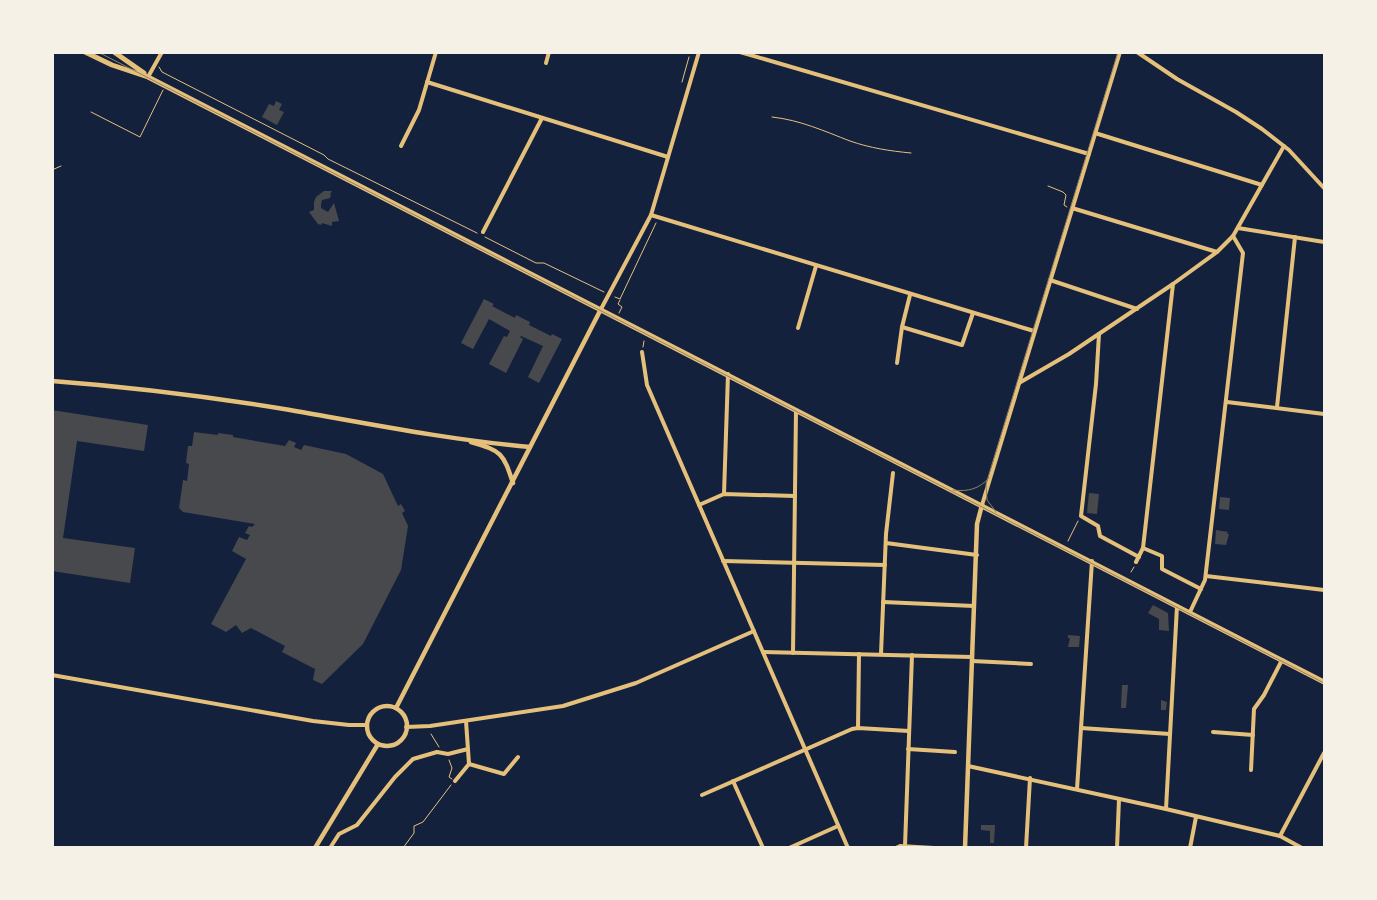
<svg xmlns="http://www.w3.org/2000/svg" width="1377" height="900" viewBox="0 0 1377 900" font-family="'IBM Plex Serif',serif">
<rect width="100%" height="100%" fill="#14213d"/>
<g fill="#48494c">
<polygon points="276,101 282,104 279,110 284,112 277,125 262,117 269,104 274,106"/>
<polygon points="324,191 332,191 330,194 331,195 330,198 322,200 321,205 321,208 328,212 334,203 339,221 332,222 332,226 322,223 321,225 318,224 309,212 314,210 314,202 316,197"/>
<polygon points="484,299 494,304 492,306 515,318 516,315 530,322 529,325 551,336 552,334 562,339 539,383 528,377 543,346 521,336 520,337 523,339 506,373 489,364 504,336 507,337 510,331 489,319 473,349 461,343"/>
<polygon points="52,410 148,425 144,451 77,441 63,538 135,548 130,583 52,571"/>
<polygon points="194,432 218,435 218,433 233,435 233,437 285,446 289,440 296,443 294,447 301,450 304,445 346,454 383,474 398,506 401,504 405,511 402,513 408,526 401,570 363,644 322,684 313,680 315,669 282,652 285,646 251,628 242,633 236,625 226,632 211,624 246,559 232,551 239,537 247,540 250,535 245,533 249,526 252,527 255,524 183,512 179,508 183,480 187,481 189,464 186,463 188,446 192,446"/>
<polygon points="1089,493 1099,494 1097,514 1087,513"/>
<polygon points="1220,497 1230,498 1229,510 1219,509"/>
<polygon points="1216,530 1228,532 1227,534 1229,534 1226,545 1215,544"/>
<polygon points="1153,605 1168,613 1169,631 1159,630 1159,619 1148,613"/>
<polygon points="1068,635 1080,636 1079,647 1068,647 1070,638 1068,638"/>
<polygon points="1122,685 1128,685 1126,708 1121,708"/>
<polygon points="1161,700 1167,702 1166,710 1161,710"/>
<polygon points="981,825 995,825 994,843 990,843 990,831 981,830"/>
</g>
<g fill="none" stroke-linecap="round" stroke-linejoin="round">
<g stroke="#e5c07b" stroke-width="1">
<polyline points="159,67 162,72 324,155 328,159 477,233"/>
<polyline points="682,82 689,57"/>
<polyline points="91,112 140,137 163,90"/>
<path d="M 772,117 C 800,120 824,131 850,141 C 870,148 890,151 911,153"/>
<polyline points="52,170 61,166"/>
<polyline points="1048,186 1063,192 1066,195 1064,205 1067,207"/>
<polyline points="485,237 536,263 544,263 604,292"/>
<polyline points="615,297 620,299 656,223"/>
<polyline points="619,313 622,307 618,304 620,300"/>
<polyline points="643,347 644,341"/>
<polyline points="1068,541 1078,521"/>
<polyline points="1131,572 1134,567"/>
<polyline points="431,734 439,747"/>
<polyline points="449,760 452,768 449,777 452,779"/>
<polyline points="403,848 414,833 414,826 423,822 451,785"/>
</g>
<g stroke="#e5c07b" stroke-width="4">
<polyline points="740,52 1089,154"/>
<polyline points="1137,52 1177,79 1236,112 1262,129 1289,150 1324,188"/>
<polyline points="546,63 549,52"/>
<polyline points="148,77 162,52"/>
<polyline points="427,82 668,157"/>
<polyline points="1095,133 1262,185"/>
<polyline points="401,146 419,110 436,52"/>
<polyline points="1072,208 1217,252"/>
<polyline points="651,215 1034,331"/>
<polyline points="1238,228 1324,242"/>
<polyline points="483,232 542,118"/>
<polyline points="1050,280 1137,309"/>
<polyline points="601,309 651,215 699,52"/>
<polyline points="902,327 962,345 973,313"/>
<polyline points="798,328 816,266"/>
<polyline points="1099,334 1096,384 1081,516 1098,526 1100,536 1139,557"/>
<polyline points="642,352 647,385 848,848"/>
<polyline points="897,363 902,327 910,295"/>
<polyline points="1019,383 1069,354 1173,284 1217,252 1233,236 1284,146"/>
<polyline points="1227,402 1324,414"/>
<polyline points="1277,407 1295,237"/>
<polyline points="724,494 728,374"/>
<polyline points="699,505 724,494 795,496"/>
<polyline points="982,505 1120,52"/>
<polyline points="886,543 977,555"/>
<polyline points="1143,548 1162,556 1162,569 1201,589"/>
<polyline points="723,561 885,565"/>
<polyline points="1136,562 1143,548 1173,284"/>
<polyline points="1206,576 1324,590"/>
<polyline points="883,602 974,606"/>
<polyline points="1190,612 1205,580 1243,253 1233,236"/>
<polyline points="763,652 972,657"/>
<polyline points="793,653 796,410"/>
<polyline points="881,654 886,534 893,473"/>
<polyline points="972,661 1031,664"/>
<polyline points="52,675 313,721 349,725 367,725"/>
<polyline points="466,721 469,764 504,774 518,757"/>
<polyline points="406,727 430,726 563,706 636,683 754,631"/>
<polyline points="858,728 859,654"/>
<polyline points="1081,728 1170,734"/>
<polyline points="1213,732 1253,735"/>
<polyline points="908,749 955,752"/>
<polyline points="968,766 1166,809 1280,836 1302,848"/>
<polyline points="1251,770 1254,709 1264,695 1282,660"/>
<polyline points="455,781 469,764"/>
<polyline points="733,781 763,848"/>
<polyline points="1077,789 1092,561"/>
<polyline points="702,795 852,729 858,728 909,731"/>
<polyline points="1166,809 1177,606"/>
<polyline points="1280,836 1324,753"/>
<polyline points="905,846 912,655"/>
<polyline points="330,848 339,834 357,825 395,777 413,759 437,752 448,754 468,749"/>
<polyline points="789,848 838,826"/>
<polyline points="896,848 900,846 934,848"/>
<polyline points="1026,848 1030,778"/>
<polyline points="1117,848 1119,799"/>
<polyline points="1190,848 1196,817"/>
</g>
<g stroke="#e5c07b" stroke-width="4.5">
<path d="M 52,381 C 132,387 211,397 290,410 C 370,424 450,440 530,447"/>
<path d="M 471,442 C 502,451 503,453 513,483"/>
<circle cx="387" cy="726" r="20"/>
<polyline points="396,708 601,309"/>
<polyline points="315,848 378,744"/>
<polyline points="965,848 977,524 982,505"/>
</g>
<g stroke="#e5c07b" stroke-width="5">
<polyline points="85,52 112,65 148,77 1324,682"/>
<polyline points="114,52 144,73"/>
</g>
<g stroke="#918062" stroke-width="1">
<polyline points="98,52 1324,683"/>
<path d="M 953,490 C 968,492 979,489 989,478"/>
<polyline points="996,512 987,500 986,484 1118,52"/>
</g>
</g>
<rect width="1377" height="900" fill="none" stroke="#f6f1e7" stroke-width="108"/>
</svg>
